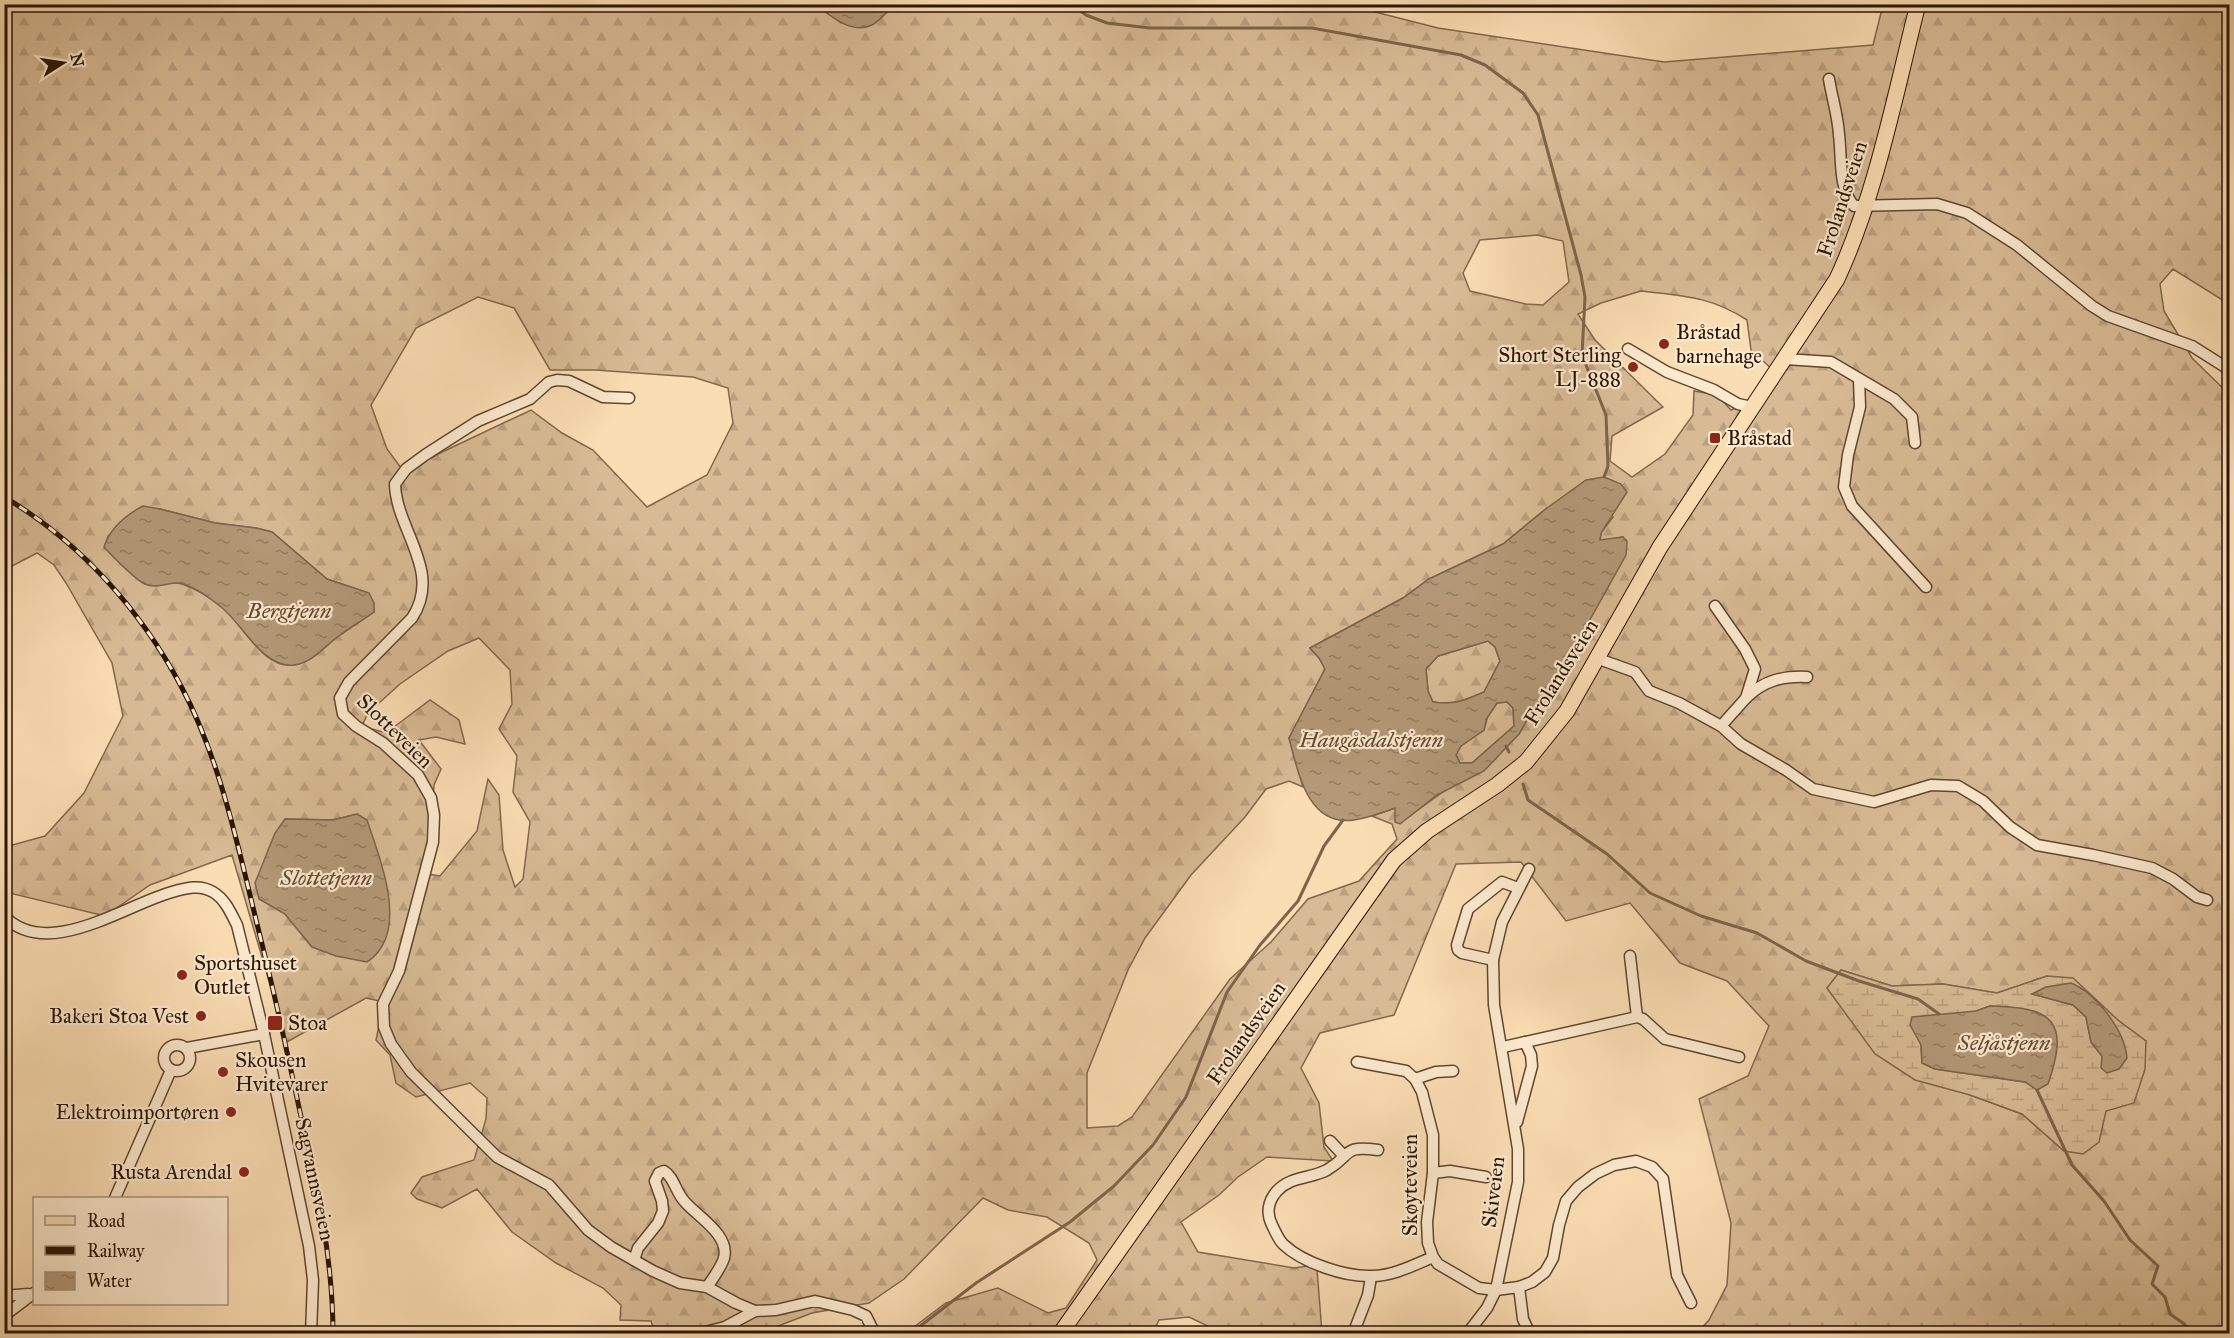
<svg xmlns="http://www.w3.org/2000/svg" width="2234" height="1338" viewBox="0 0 2234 1338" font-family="'IM FELL Great Primer',serif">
<defs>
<pattern id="forest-firs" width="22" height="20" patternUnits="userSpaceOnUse" patternTransform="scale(1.5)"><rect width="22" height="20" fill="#d8bb95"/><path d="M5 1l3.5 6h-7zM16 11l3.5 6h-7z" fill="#baa07f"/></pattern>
<pattern id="wetland-marsh" width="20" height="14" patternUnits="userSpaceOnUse" patternTransform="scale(1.5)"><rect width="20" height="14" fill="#d8bb95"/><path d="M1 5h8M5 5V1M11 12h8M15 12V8" fill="none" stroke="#baa07f"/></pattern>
<pattern id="water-ripples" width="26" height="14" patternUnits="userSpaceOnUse" patternTransform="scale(1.5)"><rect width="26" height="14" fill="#b49978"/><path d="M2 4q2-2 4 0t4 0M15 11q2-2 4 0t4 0" fill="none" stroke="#937c60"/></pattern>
</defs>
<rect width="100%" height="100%" fill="#fbddb3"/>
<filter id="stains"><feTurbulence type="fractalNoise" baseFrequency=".00333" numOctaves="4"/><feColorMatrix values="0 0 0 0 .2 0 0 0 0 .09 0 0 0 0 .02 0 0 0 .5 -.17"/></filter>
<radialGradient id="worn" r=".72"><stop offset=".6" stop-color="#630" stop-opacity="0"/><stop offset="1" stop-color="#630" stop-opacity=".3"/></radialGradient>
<g fill="url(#forest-firs)" stroke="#82684d" stroke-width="1.5" fill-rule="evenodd">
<path d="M 816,4 L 841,23 L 890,10 L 888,4 L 1344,4 L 1438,28 L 1664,62 L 1873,45 L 1883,5 L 2229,5 L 2229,309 L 2221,299 L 2173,269 L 2160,284 L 2164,311 L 2192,358 L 2229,394 L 2229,1333 L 1697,1333 L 1709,1320 L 1727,1285 L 1731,1223 L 1699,1099 L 1748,1076 L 1769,1026 L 1727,981 L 1680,963 L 1630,903 L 1566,921 L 1521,862 L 1456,864 L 1394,1015 L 1320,1033 L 1301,1068 L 1319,1103 L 1324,1147 L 1333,1161 L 1267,1157 L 1238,1177 L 1219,1195 L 1181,1222 L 1198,1252 L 1294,1268 L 1314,1265 L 1317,1269 L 1322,1333 L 1222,1333 L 1189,1317 L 1159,1320 L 1153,1333 L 906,1333 L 946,1303 L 998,1288 L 1048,1313 L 1066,1308 L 1097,1260 L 1089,1243 L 1047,1217 L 1008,1210 L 983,1198 L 904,1279 L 869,1303 L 812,1313 L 778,1326 L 778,1333 L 655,1333 L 651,1321 L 620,1320 L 621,1305 L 603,1288 L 556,1263 L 512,1232 L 477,1189 L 442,1208 L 417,1199 L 411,1193 L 422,1177 L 474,1160 L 486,1119 L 487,1098 L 470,1083 L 416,1097 L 396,1083 L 390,1055 L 376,1040 L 384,1002 L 366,998 L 285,1043 L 281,1022 L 232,855 L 150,885 L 105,916 L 5,892 L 5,847 L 45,836 L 84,793 L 123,716 L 112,663 L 66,583 L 54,565 L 37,553 L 12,566 L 5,579 L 5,5 ZM 1537,235 L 1563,241 L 1569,282 L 1543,305 L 1526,304 L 1470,291 L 1463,273 L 1480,240 ZM 1641,291 C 1683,296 1710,296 1747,320 L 1751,350 L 1774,371 L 1751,402 L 1731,410 L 1717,395 L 1694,391 L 1693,415 L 1665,454 L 1632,477 L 1610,461 L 1612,436 L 1663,407 L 1595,340 L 1578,314 L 1601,303 ZM 478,297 L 514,308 L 550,370 L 595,370 L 693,377 L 728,388 L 733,423 L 707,475 L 647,507 L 593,450 L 562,433 L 531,410 L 438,454 L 404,472 L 387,449 L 371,405 L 416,328 ZM 1547,508 L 1613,517 L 1601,533 L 1600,541 L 1623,537 L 1625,555 L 1554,684 L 1535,706 L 1519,734 L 1506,746 L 1400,823 L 1395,808 L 1372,816 L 1392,824 L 1397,839 L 1359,881 L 1308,899 L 1271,942 L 1230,979 L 1132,1117 L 1118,1126 L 1087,1128 L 1087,1073 L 1128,970 L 1145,938 L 1191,875 L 1245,817 L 1266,789 L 1289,781 L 1303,787 L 1289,738 L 1325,669 L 1319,658 L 1310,648 L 1403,598 L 1429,579 L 1503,544 ZM 160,509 L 215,523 L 256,528 L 272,532 L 327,579 L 369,593 L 374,612 C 363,620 351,627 340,635 C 326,645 312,662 294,665 C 263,670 242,623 222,607 C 210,597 196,589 182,584 C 171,581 156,584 145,584 L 105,548 L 108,536 ZM 479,638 L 510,670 L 512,704 L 499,729 L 517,756 L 513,792 L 530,822 L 523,879 L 515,887 L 503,850 L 499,795 L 488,779 L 477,831 L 440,876 L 428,874 L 434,785 L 441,769 L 419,740 L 436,737 L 465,744 L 459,720 L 430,700 L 386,733 L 362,726 L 368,713 L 400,684 L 448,651 ZM 357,814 L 312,947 L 285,914 L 285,819 L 333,820 ZM 1841,970 L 1892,986 L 1943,984 L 1997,993 L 2047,976 L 2119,1021 L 2146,1041 L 2106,1110 L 2064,1151 L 2022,1114 L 1970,1095 L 1875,1053 L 1827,988 Z"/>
<path d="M 1488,641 L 1495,647 L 1500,661 L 1484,692 C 1465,700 1454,705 1433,702 L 1428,691 L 1426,669 L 1438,656 Z"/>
<polygon points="1507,702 1513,708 1514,726 1472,763 1460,763 1456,755 1461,746 1484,730 1487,718 1497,703"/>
</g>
<path fill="url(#wetland-marsh)" stroke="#82684d" stroke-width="1.5" fill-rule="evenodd" d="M 1841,970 L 1892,986 L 1943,984 L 1997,993 L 2047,976 L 2073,978 L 2119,1021 L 2146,1041 L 2145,1069 L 2134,1103 L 2106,1111 L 2099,1142 L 2083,1154 L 2064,1151 L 2022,1114 L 1970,1095 L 1915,1080 L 1875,1054 L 1827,988 ZM 2046,987 L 2103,1007 L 2107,1073 L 2102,1056 L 2091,1042 L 2086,1017 L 2073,1005 L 2032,994 ZM 1990,1006 L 2009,1007 L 2034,1086 L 2025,1082 L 1935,1069 L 1922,1063 L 1921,1045 L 1976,1011 Z"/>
<g fill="url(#water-ripples)" stroke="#7d644a" stroke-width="1.5" fill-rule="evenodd">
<path d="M 816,5 L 888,5 L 890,9 C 885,14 878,22 872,25 C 852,35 831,16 816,5 Z"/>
<path d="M 1604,477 L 1621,484 L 1627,492 L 1601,533 L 1600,540 L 1623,537 L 1627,541 L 1626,555 L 1554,684 L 1535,706 L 1519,734 L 1484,771 L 1437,795 L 1400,824 L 1395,822 L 1395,808 C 1381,813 1368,818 1354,820 C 1307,827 1298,771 1289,738 L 1325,669 L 1319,658 L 1310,648 L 1403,598 L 1429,579 L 1503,544 L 1547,508 L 1586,480 ZM 1488,641 L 1495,647 L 1500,661 L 1484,692 C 1463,701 1456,705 1433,702 L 1428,691 L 1426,669 L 1438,656 ZM 1507,702 L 1513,708 L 1514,726 L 1472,763 L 1460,763 L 1456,755 L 1461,746 L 1484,730 L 1487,718 L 1497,703 Z"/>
<path d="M 143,506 L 160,509 L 215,523 L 256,528 L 272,532 L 327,579 L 369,593 L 374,603 L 374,612 C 363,620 351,627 340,635 C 325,645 313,663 294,665 C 262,668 243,624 221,607 C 210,598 192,584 177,583 C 167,583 155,589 145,584 C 137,581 111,555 104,547 C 110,528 126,515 143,506 Z"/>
<path d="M 357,814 L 367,820 C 380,860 411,933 367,962 L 336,956 L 312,947 L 285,914 L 259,899 L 255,883 L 275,833 L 285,819 L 333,820 Z"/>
<path d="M 2071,983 C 2096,993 2125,1031 2127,1058 L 2119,1069 L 2107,1073 L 2101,1068 L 2102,1056 L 2091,1042 L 2086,1017 L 2073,1005 L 2032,994 L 2046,987 Z"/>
<path d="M 1990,1006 C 2053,1007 2070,1021 2048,1084 L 2037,1090 L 2025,1082 L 1935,1069 L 1922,1063 L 1921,1045 L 1910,1025 L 1912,1017 L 1976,1011 Z"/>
</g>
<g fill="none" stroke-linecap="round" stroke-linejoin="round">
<g stroke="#7d644a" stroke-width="3">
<polyline points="1071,4 1086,15 1107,23 1150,28 1312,28 1461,55 1485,65 1523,93 1538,115 1581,275 1585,297 1582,355 1606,415 1608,466 1604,477"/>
<polyline points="1506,746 1509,752"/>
<polyline points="1523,784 1528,800 1607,854 1650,893 1701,916 1757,933 1806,961 1859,981 1918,999 1939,1014"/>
<polyline points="2037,1090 2072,1165 2104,1201 2130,1240 2158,1266 2152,1284 2165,1297 2170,1314 2183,1323 2191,1334"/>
<polyline points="910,1334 976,1283 1070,1222 1114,1186 1153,1145 1186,1097 1227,992 1260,945 1298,901 1324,846 1343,820"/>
</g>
<g stroke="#5f4630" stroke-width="13">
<g id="minor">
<path d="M 1829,79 C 1832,98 1838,116 1839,135 C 1842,158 1838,188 1854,206 L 1937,204 L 1967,213 L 2017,245 L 2092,306 L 2108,316 L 2192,346 L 2230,370"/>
<polyline points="1628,349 1667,372 1714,390 1738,404 1752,407"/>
<polyline points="1785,359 1831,362 1894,399 1912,417 1915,443"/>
<polyline points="1859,379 1860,407 1848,455 1844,487 1852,506 1926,587"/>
<path d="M 629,398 L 603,397 L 569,381 L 557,380 L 549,382 L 530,399 L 478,421 L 425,455 L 406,469 L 395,484 C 396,530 443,571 412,618 L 349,682 L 340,698 L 343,714 L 356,726 L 383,743 L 418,775 L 431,798 L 434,815 L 433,842 L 399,971 L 383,1004 L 384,1027 L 391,1044 L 411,1072 L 497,1157 L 549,1185 L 588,1230 L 611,1247 L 653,1271 L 680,1283 L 707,1287 L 736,1303 L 755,1311 L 776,1310 L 815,1301 L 853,1310 L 866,1316 L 875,1334"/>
<polyline points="1715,606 1745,649 1755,669 1746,698 1721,726"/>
<polyline points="1596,658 1635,672 1649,691 1679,703 1721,726 1741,744 1786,770 1813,789 1874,802 1931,785 1958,786 1983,801 2010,827 2037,845 2093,855 2152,868 2173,879 2197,897 2207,900"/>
<path d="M 1746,698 C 1764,680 1783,676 1807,677"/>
<path d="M 4,916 C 47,961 125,905 172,892 C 186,888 200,884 213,892 C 225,899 231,913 237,925 L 264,1034 L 309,1246 L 313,1280 L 311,1334"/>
<polyline points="1630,956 1637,1017"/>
<polyline points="1493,960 1462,953 1458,950 1457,945 1468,909 1502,882 1518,888"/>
<circle cx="177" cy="1058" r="13"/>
<polyline points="1503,1047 1637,1017 1643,1019 1665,1039 1739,1057"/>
<polyline points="187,1048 264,1034"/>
<polyline points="1357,1062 1406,1071 1415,1079 1422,1092 1433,1135 1433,1173 1427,1222 1428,1243 1433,1257 1438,1264 1479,1288 1496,1290 1519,1287 1532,1282 1545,1272 1553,1258 1559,1225 1566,1201 1578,1187 1595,1174 1614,1165 1636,1161 1652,1167 1663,1179 1677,1275 1691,1303"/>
<polyline points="1415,1079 1436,1072 1453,1071"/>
<polyline points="1517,1122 1532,1066 1531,1055 1525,1042"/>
<polyline points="1330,1141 1344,1156"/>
<path d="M 1378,1150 C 1341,1145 1353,1155 1327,1170 C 1310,1179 1291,1176 1277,1191 C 1268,1201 1266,1213 1272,1225 C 1275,1231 1278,1239 1283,1244 C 1303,1263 1345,1277 1372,1276 C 1393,1276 1414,1265 1433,1257"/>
<polyline points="1433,1173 1450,1171 1486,1177"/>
<polyline points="115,1198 171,1070"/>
<path d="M 634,1260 L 638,1248 L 658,1223 L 663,1211 L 662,1201 L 655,1181 L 659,1173 L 664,1171 C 674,1177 676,1193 685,1202 C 698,1217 730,1235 724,1258 C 721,1268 713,1278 707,1287"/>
<polyline points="1519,1287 1523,1319 1530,1334"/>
<polyline points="4,1296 28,1294"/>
<polyline points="5,1315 34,1293"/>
<polyline points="697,1334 725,1327 755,1311"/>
<polyline points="1353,1334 1368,1295 1371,1277"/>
<polyline points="1467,1334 1487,1308 1496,1290 1518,1182 1518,1149 1494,1005 1493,960 1502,922 1529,869"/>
</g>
</g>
<g stroke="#5f4630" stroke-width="14">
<g id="tertiary">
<polyline points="4,1304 4,1315"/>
<polyline points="4,1321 6,1334"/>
</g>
</g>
<g stroke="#2b1405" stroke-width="17">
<path id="primary" d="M 1060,1334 L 1394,860 L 1427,831 L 1497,785 L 1526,762 L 1567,711 L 1660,547 L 1837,279 C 1876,195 1895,95 1918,4"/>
</g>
<use href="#minor" stroke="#fce9ce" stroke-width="10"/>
<use href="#tertiary" stroke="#fce9ce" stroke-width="12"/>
<use href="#primary" stroke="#fbddb3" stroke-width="15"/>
<g stroke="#2b1405" stroke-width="5">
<path id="rail" d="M 4,497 C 79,541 140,609 181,686 C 223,765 240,857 262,944 C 276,1000 288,1056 300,1112 C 317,1185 333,1259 333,1334"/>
</g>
<use href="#rail" stroke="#fce9ce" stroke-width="3" stroke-dasharray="9" stroke-linecap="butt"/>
</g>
<g fill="#8f2418" stroke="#fce9ce" stroke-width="2">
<circle cx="1664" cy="344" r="6"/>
<circle cx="1633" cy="367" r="6"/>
<rect x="1709" y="432" width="12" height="12" rx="3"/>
<circle cx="182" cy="975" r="6"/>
<circle cx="201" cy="1016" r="6"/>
<rect x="267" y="1015" width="16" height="16" rx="3"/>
<circle cx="223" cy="1072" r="6"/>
<circle cx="231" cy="1112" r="6"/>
<circle cx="244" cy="1172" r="6"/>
</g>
<g text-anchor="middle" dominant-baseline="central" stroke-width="4.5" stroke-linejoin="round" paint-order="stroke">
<g font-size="21" fill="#2b1405" stroke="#fce9ce">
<text transform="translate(1842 199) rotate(-72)">Frolandsveien</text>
<text transform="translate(1561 672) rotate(-58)">Frolandsveien</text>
<text transform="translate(395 731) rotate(44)">Slotteveien</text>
<text transform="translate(1246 1033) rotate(-55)">Frolandsveien</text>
<text transform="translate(315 1179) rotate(78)">Sagvannsveien</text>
<text transform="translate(1410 1185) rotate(-90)">Skøyteveien</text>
<text transform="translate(1493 1192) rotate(-83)">Skiveien</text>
</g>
<g font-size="21" fill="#2b1405" stroke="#fce9ce" text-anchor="start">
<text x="1676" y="332">Bråstad<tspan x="1676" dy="24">barnehage</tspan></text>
<text x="1621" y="355" text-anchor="end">Short Sterling<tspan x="1621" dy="24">LJ-888</tspan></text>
<text x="1727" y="438">Bråstad</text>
<text x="194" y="963">Sportshuset<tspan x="194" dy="24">Outlet</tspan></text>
<text x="189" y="1016" text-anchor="end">Bakeri Stoa Vest</text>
<text x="288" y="1023">Stoa</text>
<text x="235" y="1060">Skousen<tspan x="235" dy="24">Hvitevarer</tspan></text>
<text x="219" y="1112" text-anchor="end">Elektroimportøren</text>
<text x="232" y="1172" text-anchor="end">Rusta Arendal</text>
</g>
<g font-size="22" font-style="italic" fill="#624933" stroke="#fce9ce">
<text x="289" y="610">Bergtjenn</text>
<text x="1371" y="739">Haugåsdalstjenn</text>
<text x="326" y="877">Slottetjenn</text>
<text x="2004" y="1042">Seljåstjenn</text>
</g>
</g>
<rect width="2234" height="1338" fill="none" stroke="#fbddb3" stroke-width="24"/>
<rect x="6" y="6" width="2222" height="1326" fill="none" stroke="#2b1405" stroke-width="3"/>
<rect x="12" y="12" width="2210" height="1314" fill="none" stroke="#2b1405" stroke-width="1.5"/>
<rect x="33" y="1197" width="195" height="108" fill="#fce9ce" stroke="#a8947e" stroke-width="1.5"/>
<rect x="45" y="1216" width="30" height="9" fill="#fbddb3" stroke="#a8947e" stroke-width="1.5"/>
<text x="87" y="1227" font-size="18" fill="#2b1405">Road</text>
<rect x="45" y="1246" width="30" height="9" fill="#2b1405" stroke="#a8947e" stroke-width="1.5"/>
<text x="87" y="1257" font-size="18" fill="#2b1405">Railway</text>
<rect x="45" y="1272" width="30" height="18" fill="url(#water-ripples)" stroke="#a8947e" stroke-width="1.5"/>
<text x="87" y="1287" font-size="18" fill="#2b1405">Water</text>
<g transform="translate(63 63) rotate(78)" stroke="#fce9ce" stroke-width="4.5" paint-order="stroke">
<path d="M0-4.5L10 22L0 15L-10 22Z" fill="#2b1405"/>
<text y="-9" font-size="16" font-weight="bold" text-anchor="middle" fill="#2b1405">N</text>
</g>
<rect width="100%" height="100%" filter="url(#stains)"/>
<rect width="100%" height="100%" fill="url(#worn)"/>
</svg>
